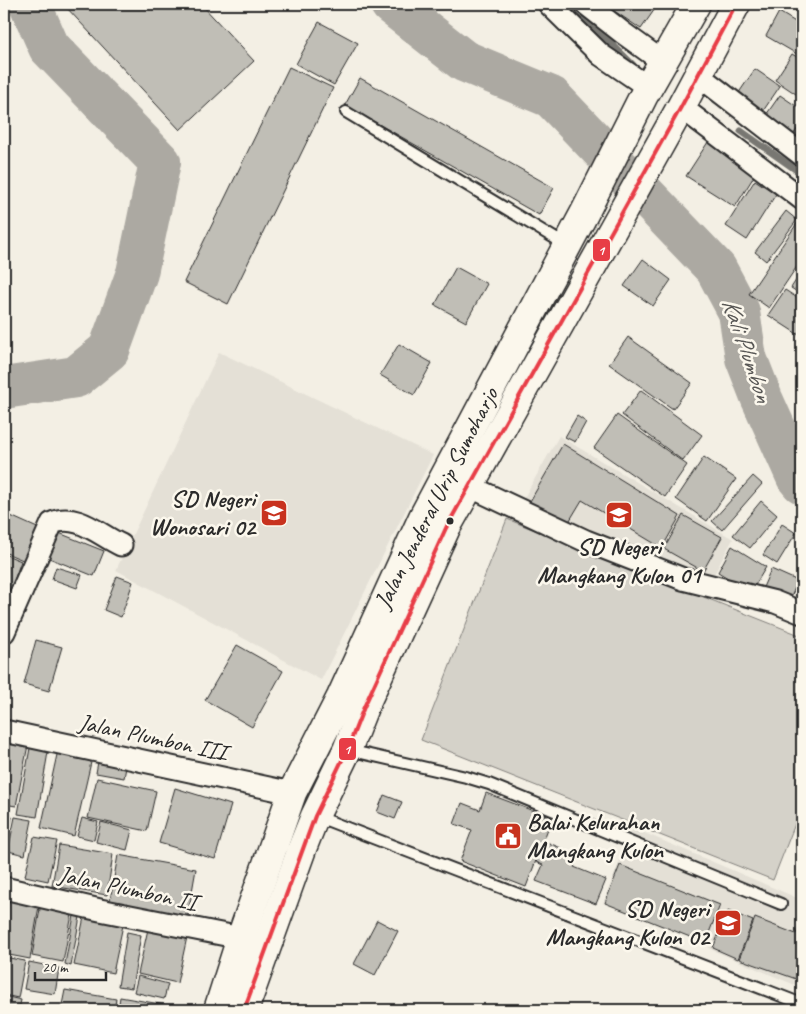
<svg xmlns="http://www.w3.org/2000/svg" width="806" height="1014" viewBox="0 0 806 1014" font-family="Caveat,sans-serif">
<rect width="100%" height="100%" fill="#f3efe4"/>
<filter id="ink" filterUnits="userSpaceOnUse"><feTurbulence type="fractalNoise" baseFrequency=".02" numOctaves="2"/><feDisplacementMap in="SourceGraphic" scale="10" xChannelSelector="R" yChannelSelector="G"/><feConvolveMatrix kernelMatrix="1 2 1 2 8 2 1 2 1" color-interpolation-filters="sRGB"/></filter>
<g filter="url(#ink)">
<g fill="#e4e0d6">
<polygon points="219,352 433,455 321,680 116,570"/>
<polygon points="559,436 733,539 711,580 566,528 521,503"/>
<polygon points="633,828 802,900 802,988 712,950 704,943 603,903"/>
</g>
<polygon fill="#d5d2c9" stroke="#807e7a" points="507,519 802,636 802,806 773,880 421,740"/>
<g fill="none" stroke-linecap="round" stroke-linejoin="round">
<g stroke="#787772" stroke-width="7">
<polyline points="571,4 633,65"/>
<polyline points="741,131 802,174"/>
</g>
<g stroke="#aca9a2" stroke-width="42">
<polyline points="391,4 464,61 551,97 716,269 739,312 746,358 762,399 797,477 802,483"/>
<polyline points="4,388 76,377 109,350 137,273 160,162 49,47 30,4"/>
</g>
</g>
<g fill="#c0beb6" stroke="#2b2b2b">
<polygon points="70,4 201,4 254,61 180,130 66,7"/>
<polygon points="604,4 654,4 657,6 641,29"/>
<polygon points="779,12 802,26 802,57 766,36"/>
<polygon points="319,22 358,43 334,85 296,64"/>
<polygon points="792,54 802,60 802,98 775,80"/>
<polygon points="289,67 333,88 228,304 184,282"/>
<polygon points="755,69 780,86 761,114 736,97"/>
<polygon points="360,78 554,188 539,215 345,105"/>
<polygon points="780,95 802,110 802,122 794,134 766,115"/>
<polygon points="802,122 802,139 794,134"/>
<polygon points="708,142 756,173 735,207 686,176"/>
<polygon points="755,180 776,194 747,240 726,226"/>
<polygon points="786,211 797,220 766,261 755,252"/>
<polygon points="802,216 802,259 769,308 749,294"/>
<polygon points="643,259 671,280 653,306 624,286"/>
<polygon points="456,267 487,284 466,322 435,305"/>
<polygon points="802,271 802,295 791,288"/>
<polygon points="785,290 802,301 802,337 768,315"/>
<polygon points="628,337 692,383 673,409 609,364"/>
<polygon points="399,344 432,363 414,395 380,375"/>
<polygon points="641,390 702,435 683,461 622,415"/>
<polygon points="617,415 687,465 665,497 594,448"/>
<polygon points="577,416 586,422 575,442 565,437"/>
<polygon points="563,444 680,516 662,548 582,500 567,525 529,503"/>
<polygon points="704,457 736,479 707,521 676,499"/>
<polygon points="753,476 762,484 722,530 712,521"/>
<polygon points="761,501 777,515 750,548 733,535"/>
<polygon points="4,513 44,531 30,563 4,552"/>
<polygon points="683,515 722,537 703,571 664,549"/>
<polygon points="782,524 796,533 777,564 763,555"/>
<polygon points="54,531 104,551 94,576 44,556"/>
<polygon points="732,546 766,567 751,592 718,572"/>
<polygon points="4,554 21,561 6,603 4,602"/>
<polygon points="56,567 82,575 77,588 52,579"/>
<polygon points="771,569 798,581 788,604 761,592"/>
<polygon points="117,576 133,582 121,617 104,610"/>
<polygon points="36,640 62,647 49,691 24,684"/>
<polygon points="237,645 283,671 252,727 205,700"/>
<polygon points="4,666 9,667 4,690"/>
<polygon points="4,740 28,745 16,806 4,804"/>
<polygon points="30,748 48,752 37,817 18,814"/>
<polygon points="58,750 92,758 74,836 41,828"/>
<polygon points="98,762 126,767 124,778 96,773"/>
<polygon points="97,778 156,791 147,831 88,818"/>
<polygon points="175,788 231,805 215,859 159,843"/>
<polygon points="486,793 552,818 526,887 460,861 472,830 454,824 462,803 480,810"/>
<polygon points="384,795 402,802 395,819 377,812"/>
<polygon points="4,816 12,817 4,854"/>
<polygon points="15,817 32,820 25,855 8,851"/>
<polygon points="82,818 98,822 94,840 77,836"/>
<polygon points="101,822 132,830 127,850 96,842"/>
<polygon points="34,837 57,841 48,881 25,876"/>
<polygon points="544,841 561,848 558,854 576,861 574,867 606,880 596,904 536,881 543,865 536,862"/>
<polygon points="59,845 113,854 107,895 52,886"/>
<polygon points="118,855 196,869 187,920 109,906"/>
<polygon points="620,865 720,905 705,943 605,903"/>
<polygon points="10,895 40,900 30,959 4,954 4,929"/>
<polygon points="4,902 8,902 4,925"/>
<polygon points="41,903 73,909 63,962 32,956"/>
<polygon points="75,910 81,911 71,966 65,964"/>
<polygon points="728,911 753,921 738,959 713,948"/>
<polygon points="84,917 123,925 113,973 74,965"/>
<polygon points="802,917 802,981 739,959 755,918 796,934"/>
<polygon points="377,920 398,931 375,975 354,964"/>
<polygon points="148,929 187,937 177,983 138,974"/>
<polygon points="127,932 141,935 132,988 118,986"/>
<polygon points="4,957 25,961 18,998 4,995"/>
<polygon points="29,962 59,968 55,994 24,989"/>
<polygon points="138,976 168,984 164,999 134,992"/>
<polygon points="65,990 116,999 114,1010 61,1010"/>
<polygon points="4,996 21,1000 19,1010 4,1010"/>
<polygon points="120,997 177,1007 177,1010 118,1010"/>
<polygon points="30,1005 47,1007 47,1010 29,1010"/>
</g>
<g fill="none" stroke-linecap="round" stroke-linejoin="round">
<g stroke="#2b2b2b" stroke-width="14">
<g id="service">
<polyline points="346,112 566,245"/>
<polyline points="348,750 466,777 489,784 781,904"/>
<polyline points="316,816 802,1004"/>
</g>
</g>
<g stroke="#2b2b2b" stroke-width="25">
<g id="minor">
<polyline points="549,4 601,55 648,87"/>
<polyline points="586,4 623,33 663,62"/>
<polyline points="698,75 802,155"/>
<polyline points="681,107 802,199"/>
<polyline points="469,486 586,541 683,579 775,602 802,613"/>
<path d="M 4,632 L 52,523 C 77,512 99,535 121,545"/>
<polyline points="4,731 292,793"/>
<polyline points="4,888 100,910 241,938"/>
</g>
</g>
<g stroke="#2b2b2b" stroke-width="31">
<g id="trunk">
<polyline points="218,1010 241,938 292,793 341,697 423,517 585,212 644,95 696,4"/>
<polyline points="244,1010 303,846 315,816 347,750 364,707 446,528 681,107 736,4"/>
</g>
</g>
<use href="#service" stroke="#fbf7ec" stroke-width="10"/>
<use href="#minor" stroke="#fbf7ec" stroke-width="21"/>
<use href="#trunk" stroke="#fbf7ec" stroke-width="28"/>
<g stroke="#fbf7ec" stroke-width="8">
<polyline id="bus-1" points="244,1010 315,816 347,750 364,707 446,528 681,107 736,4"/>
</g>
<use href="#bus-1" stroke="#e83d46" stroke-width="4"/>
</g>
</g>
<defs>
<g id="school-square" transform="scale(1.4375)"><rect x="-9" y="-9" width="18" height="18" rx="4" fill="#c8321e" stroke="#fbf7ec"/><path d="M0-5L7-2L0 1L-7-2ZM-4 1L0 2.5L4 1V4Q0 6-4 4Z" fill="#fff"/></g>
<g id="civic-square" transform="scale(1.4375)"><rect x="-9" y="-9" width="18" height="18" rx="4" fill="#c8321e" stroke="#fbf7ec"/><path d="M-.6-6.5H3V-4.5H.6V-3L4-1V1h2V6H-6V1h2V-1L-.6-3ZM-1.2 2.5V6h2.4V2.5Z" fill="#fff"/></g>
</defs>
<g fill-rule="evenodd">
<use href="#school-square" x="274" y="513"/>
<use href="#school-square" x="619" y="515"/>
<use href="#civic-square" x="508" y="836"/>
<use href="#school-square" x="728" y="923"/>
</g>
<circle fill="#2b2b2b" stroke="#fbf7ec" stroke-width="2" cx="450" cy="521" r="4.5"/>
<g text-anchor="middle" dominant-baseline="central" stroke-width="5" stroke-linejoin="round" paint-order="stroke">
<g font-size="24" fill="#2b2b2b" stroke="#fbf7ec">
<text transform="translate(436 498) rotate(-63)">Jalan Jenderal Urip Sumoharjo</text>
<text transform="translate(153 737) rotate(12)">Jalan Plumbon III</text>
<text transform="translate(128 888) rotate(12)">Jalan Plumbon II</text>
</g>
<g font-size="24" font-weight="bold" fill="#2b2b2b" stroke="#fbf7ec" text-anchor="end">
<text x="255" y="499">SD Negeri<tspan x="255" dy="28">Wonosari 02</tspan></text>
<text x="619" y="547" text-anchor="middle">SD Negeri<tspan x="619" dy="28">Mangkang Kulon 01</tspan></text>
<text x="527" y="822" text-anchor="start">Balai Kelurahan<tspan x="527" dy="28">Mangkang Kulon</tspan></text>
<text x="709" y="909">SD Negeri<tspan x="709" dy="28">Mangkang Kulon 02</tspan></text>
</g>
<g font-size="25" font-style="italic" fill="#585755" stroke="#fbf7ec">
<text transform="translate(747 350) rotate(71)">Kali Plumbon</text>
</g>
</g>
<g stroke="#fbf7ec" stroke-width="2">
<rect x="592" y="238" width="19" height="24" rx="5" fill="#e83d46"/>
<rect x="338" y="737" width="19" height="24" rx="5" fill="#e83d46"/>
</g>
<g font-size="14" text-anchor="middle" font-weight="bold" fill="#fff">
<text x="601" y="255">1</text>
<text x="347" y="754">1</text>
</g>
<rect width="806" height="1014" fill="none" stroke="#fbf7ec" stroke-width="20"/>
<rect x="10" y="10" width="786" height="994" fill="none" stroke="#2b2b2b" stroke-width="2" filter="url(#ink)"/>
<path d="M35 972v8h71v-8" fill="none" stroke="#2b2b2b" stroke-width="2.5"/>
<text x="42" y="972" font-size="15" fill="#2b2b2b" stroke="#fbf7ec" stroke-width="4" paint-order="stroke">20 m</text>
</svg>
